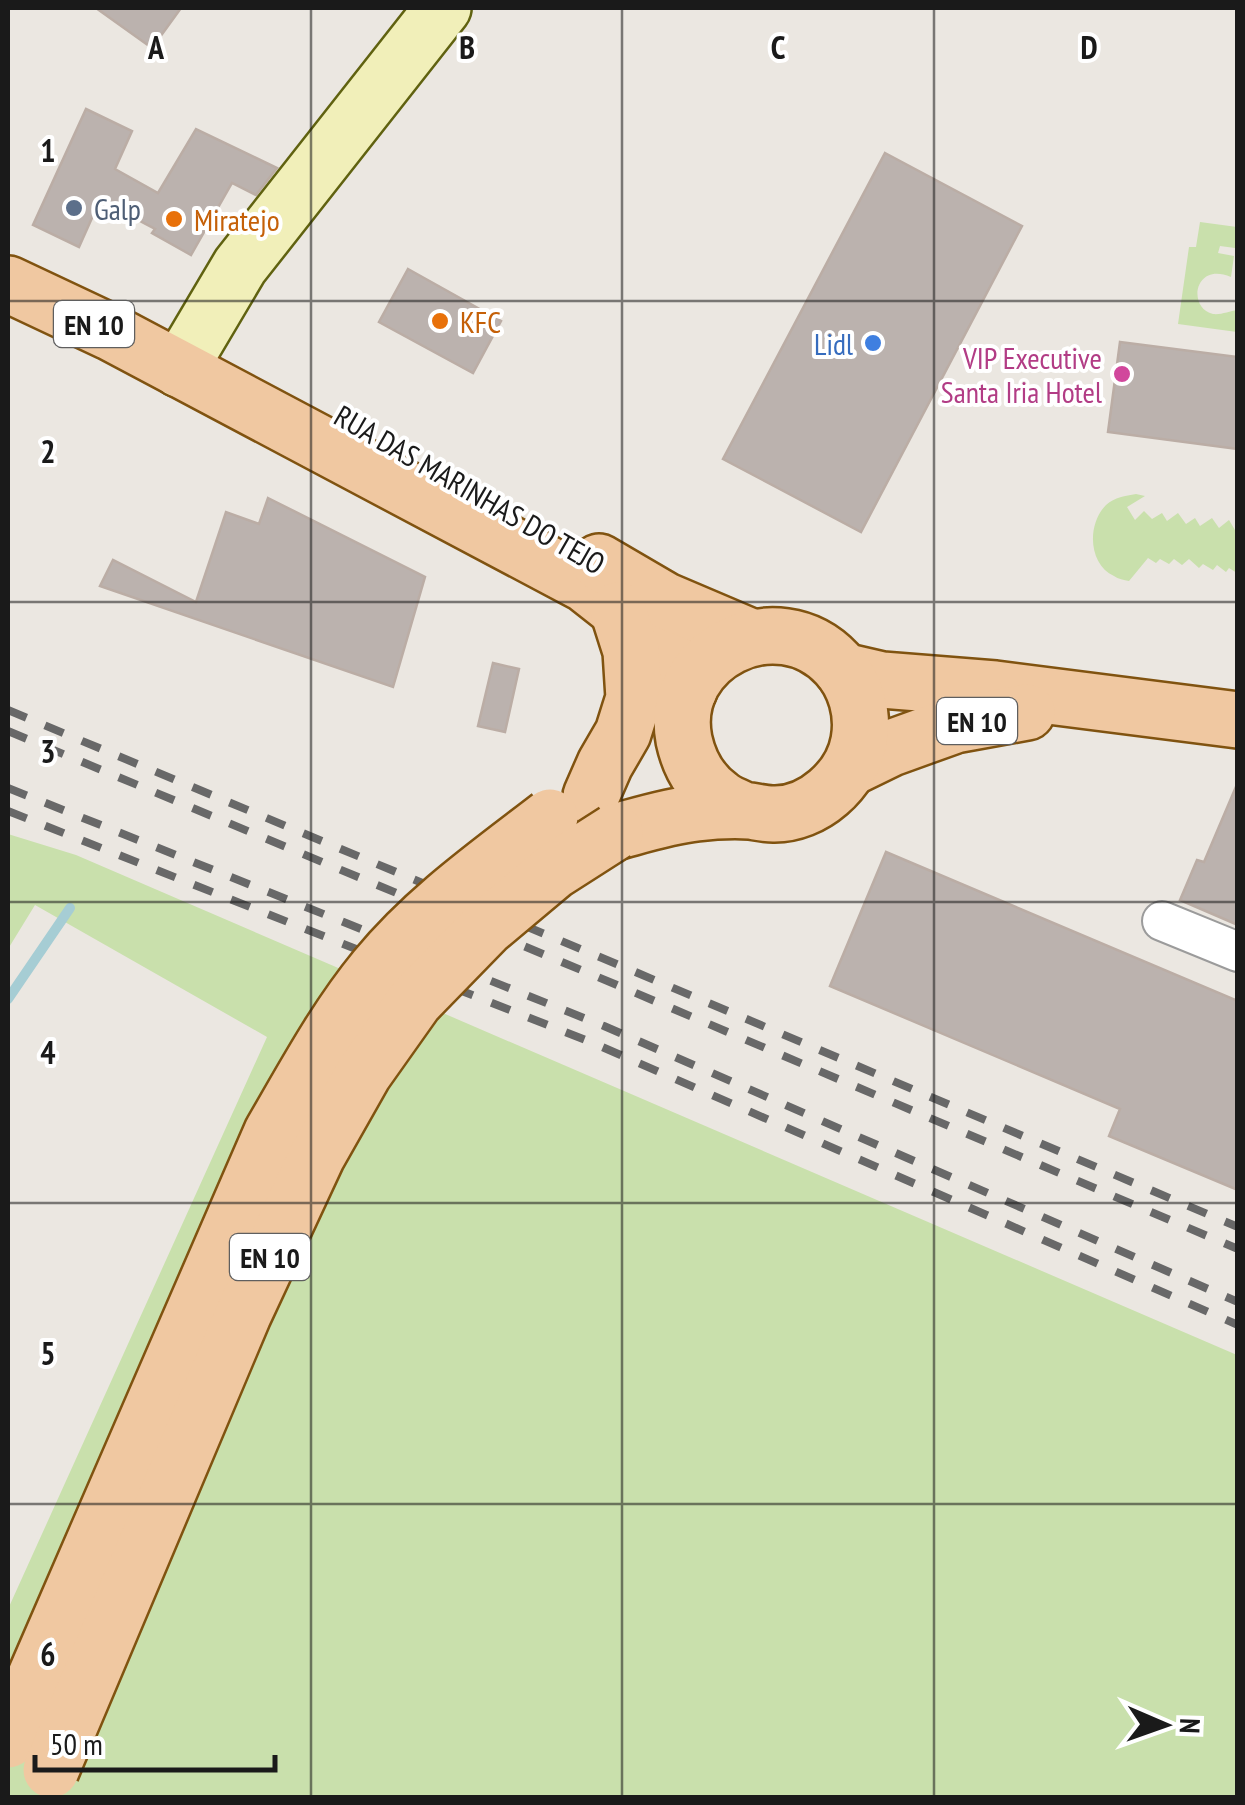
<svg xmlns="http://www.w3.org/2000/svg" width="1245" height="1805" viewBox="0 0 1245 1805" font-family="'PT Sans Narrow',sans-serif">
<rect width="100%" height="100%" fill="#ebe7e1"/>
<g fill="#c9e0ac">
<path d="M 1200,222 L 1237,227 L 1235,248 L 1220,246 L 1218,253 L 1234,256 L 1231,277 C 1194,261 1187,308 1213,314 C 1221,315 1230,311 1237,310 L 1237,332 L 1178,324 L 1189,247 L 1196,247 Z"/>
<path d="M 1136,494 L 1145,496 L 1127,507 L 1135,520 L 1144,511 L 1152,519 L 1162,513 L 1167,521 L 1178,513 L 1186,524 L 1195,518 L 1200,526 L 1212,518 L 1219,528 L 1229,520 L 1235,530 L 1237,529 L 1237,573 L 1229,568 L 1226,572 L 1217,565 L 1213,570 L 1203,564 L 1199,568 L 1189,559 L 1182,565 L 1174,559 L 1169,564 L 1160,559 L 1156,563 L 1148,558 L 1129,581 C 1124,580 1118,579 1114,576 C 1088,564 1087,524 1106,505 C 1115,497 1125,496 1136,494 Z"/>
<polygon points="8,834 76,855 1237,1355 1237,1797 8,1797 8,1609 267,1037 35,905 8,949"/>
</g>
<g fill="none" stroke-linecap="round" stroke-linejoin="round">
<polyline stroke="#a6cdd4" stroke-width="10" points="8,999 70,908"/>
</g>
<g fill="#bbb2ae" stroke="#bbada5" stroke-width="2.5">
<polygon points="96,8 181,8 152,48"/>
<polygon points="86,109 132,131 115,169 158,193 196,129 277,168 256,195 232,183 191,255 152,233 155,229 100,200 79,247 33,225"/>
<polygon points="885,153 1022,226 861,532 723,459"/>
<polygon points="408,269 501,321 473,373 379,322"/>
<polygon points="1120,342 1238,357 1238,449 1108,432"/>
<polygon points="268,498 425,577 393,687 100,586 113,560 196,602 226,512 259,524"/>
<polygon points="493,663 519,669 505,732 478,726"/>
<polygon points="1238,782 1238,925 1180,900 1197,860 1204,862"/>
<polygon points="886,852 1238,1001 1238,1190 1109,1136 1120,1109 830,986"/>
</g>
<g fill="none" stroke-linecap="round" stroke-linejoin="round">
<g stroke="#9b9b9b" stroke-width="42">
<polyline id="street" points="1162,921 1238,952"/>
</g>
<g stroke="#606210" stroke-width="60">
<polyline id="secondary" points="179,369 240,266 443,8"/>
</g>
<g stroke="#805310" stroke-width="60">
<g id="primary">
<polyline points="8,284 110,332 585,584 618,610 671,660 689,690"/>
<polyline points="599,562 664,600 751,637"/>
<polyline points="843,671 882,680 995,689 1238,720"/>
<polyline points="850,768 891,748 955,725 1027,712"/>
<polyline points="591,796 605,764 623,733 634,698 631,651 618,610"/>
<path d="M 615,832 C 641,825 669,816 697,813 C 713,811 733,810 750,811 C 757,812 765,814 773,814 C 813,815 852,780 859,741 C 864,714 856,684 837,664 C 777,600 667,654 684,740 C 689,763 700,783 719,797 C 726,803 737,807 746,811"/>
</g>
</g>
<use href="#street" stroke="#fff" stroke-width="38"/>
<use href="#secondary" stroke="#f1efb9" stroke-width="55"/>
<use href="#primary" stroke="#f0c8a1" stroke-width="55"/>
<g stroke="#686868" stroke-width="8" stroke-dasharray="20 20" stroke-linecap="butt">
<polyline points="8,710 626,968 1238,1227"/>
<polyline points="8,731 617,985 1238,1249"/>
<polyline points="8,788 604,1026 1238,1302"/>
<polyline points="8,811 593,1043 1238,1325"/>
</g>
<g stroke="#805310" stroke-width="60" stroke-linecap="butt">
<g id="primary-bridge">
<path d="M 8,1740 L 272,1132 C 304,1077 335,1019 376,969 C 425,909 489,864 550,817"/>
<polyline points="51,1770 243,1315 317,1156 364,1073 415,1001 486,928 554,871 615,832"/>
</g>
</g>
<use href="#primary-bridge" stroke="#f0c8a1" stroke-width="55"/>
</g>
<path fill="none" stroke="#1a1a1a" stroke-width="2.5" stroke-opacity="0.55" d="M 311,8 L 311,1798M 622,8 L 622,1798M 934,8 L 934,1798M 8,301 L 1238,301M 8,602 L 1238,602M 8,902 L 1238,902M 8,1203 L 1238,1203M 8,1504 L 1238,1504"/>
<circle fill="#5c6f8a" stroke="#fff" stroke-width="4" cx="74" cy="208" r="10"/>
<g fill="#e8710a" stroke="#fff" stroke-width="4">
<circle cx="174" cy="219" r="10"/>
<circle cx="440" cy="321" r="10"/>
</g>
<circle fill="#3f7fe0" stroke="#fff" stroke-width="4" cx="873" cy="343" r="10"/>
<circle fill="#d1479c" stroke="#fff" stroke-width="4" cx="1122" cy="374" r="10"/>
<g text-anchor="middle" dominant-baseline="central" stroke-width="8" stroke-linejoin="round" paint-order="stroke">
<g fill="#fff" stroke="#5f5f5f" stroke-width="2.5">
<rect x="54" y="301" width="80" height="46" rx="8"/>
<rect x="937" y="698" width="80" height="46" rx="8"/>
<rect x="230" y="1234" width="80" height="46" rx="8"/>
</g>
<g font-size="28" font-weight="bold" fill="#1a1a1a">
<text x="94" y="324">EN 10</text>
<text x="977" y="721">EN 10</text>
<text x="270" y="1257">EN 10</text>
</g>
<g font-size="30" fill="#4e5e75" stroke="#fff" text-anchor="start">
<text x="94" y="208">Galp</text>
</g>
<g font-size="30" fill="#c56008" stroke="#fff" text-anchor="start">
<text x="194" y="219">Miratejo</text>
<text x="460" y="321">KFC</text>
</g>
<g font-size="30" fill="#366cbe" stroke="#fff" text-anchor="end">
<text x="853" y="343">Lidl</text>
</g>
<g font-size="30" fill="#b23c85" stroke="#fff" text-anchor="end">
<text x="1102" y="357">VIP Executive<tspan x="1102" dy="34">Santa Iria Hotel</tspan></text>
</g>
<g font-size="30" fill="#1a1a1a" stroke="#fff">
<text transform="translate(470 489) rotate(30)">RUA DAS MARINHAS DO TEJO</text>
</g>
</g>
<g font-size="32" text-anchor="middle" font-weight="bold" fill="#1a1a1a" stroke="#fff" stroke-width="8" stroke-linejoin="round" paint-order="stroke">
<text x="156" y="59">A</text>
<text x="467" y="59">B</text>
<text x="778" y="59">C</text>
<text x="1089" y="59">D</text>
<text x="48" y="162">1</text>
<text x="48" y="463">2</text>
<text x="48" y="763">3</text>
<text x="48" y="1064">4</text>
<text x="48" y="1365">5</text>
<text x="48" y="1666">6</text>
</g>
<rect width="1245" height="1805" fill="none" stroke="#1a1a1a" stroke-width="20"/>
<g transform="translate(1165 1725) rotate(92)" stroke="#ffffff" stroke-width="8" paint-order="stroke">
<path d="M0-8L18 38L0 25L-18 38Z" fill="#1a1a1a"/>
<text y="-15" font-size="28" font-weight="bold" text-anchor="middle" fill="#1a1a1a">N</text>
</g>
<path d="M35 1755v15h240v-15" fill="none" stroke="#1a1a1a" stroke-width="5"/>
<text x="50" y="1755" font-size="30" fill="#1a1a1a" stroke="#ffffff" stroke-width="8" paint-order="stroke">50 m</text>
</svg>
